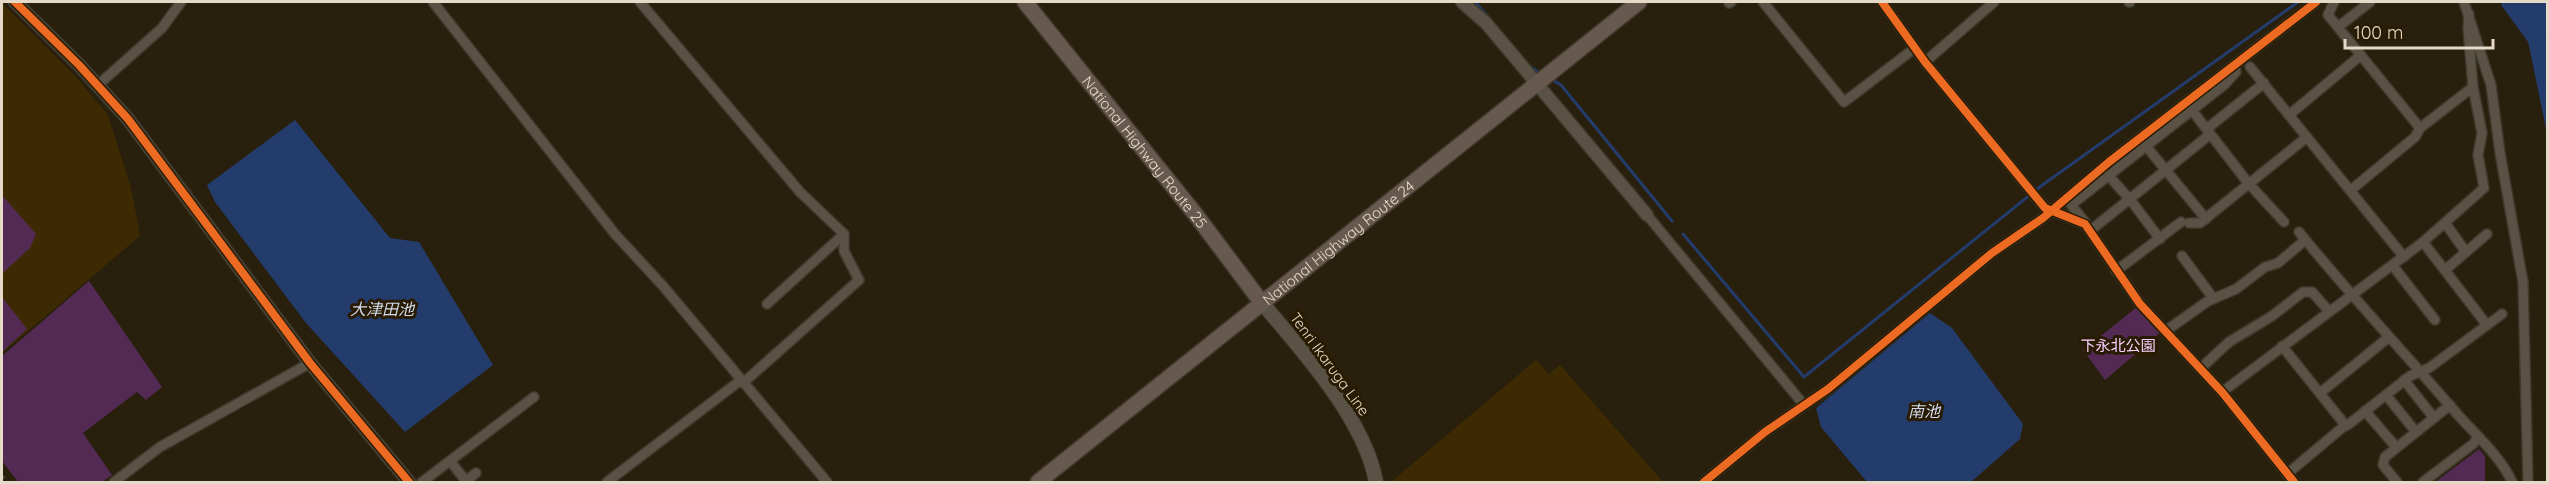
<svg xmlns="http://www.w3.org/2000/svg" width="2549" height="484" viewBox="0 0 2549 484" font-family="Quicksand,'Noto Sans JP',sans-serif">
<rect width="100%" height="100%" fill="#28200c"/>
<g fill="#3d2a02">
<polygon points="2,3 77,78 108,115 131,188 140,236 2,353"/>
<polygon points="1536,360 1549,374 1560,365 1663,482 1391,482"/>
</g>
<g fill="#522a53">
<polygon points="2,195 36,234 30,248 2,274"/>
<polygon points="89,281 162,387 146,400 137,392 83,433 112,475 102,482 18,482 2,461 2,356"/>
<polygon points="2,297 27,329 2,352"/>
<polygon points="2137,307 2161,332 2105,380 2083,350"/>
<polygon points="2479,449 2485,456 2485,482 2435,482"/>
</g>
<g fill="#233c6c">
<polygon points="2520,2 2547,2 2547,137 2545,124"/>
<polygon points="295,120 390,238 419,242 493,365 405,432 306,323 215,202 207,185"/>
<polygon points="1930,313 1952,328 2023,424 2020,439 1971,482 1867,482 1821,427 1816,408"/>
</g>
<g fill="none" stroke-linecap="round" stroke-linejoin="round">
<g stroke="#233c6c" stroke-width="3">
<polyline points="1475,2 1490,19"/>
<polyline points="1528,65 1537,71"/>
<polyline points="1554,81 1561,85 1672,221"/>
<polyline points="1683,234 1804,377 2041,186 2298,2"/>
</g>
<polyline stroke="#233c6c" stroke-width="18" points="2510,2 2537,39"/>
<g stroke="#3f392c" stroke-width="12">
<g id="minor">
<polyline points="433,2 615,234 663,286 827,482"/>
<polyline points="640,2 800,192 844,234 844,251 859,280 743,383"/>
<polyline points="1763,2 1844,102 1915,48"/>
<polyline points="1882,2 1925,62 2045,208 2085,224 2140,304 2222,392 2294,482"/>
<polyline points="2129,2 2130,2"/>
<polyline points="2334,2 2328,15 2420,128"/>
<polyline points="2464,2 2491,85 2500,153 2523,282 2528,482"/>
<polyline points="1729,3 1731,2"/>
<polyline points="2338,27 2370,2"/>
<polyline points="1925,62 1994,2"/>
<polyline points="2250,67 2404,257"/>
<polyline points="98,85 162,28 181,2"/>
<polyline points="2191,109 2249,184 2284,222"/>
<polyline points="2289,115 2361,55"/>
<polyline points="2146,146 2206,219"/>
<polyline points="2108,175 2132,202 2160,239"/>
<polyline points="2351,190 2415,137 2420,128 2473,87"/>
<polyline points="1647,215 1804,405"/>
<polyline points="2085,222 2071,205 2224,85 2236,72 2235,65"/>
<polyline points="2189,223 2200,223 2307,137"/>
<polyline points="2445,223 2466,252"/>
<polyline points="2091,230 2208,136 2209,127 2264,83"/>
<path d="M 2299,232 C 2349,294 2405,353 2458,415 C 2476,435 2501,457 2512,482"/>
<polyline points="2423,242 2487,325"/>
<polyline points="2182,256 2213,298"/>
<polyline points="2393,266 2435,320"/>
<polyline points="2445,270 2487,234"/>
<polyline points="2116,271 2181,222"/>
<polyline points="767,304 844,234"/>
<polyline points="2167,330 2208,301 2236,289 2265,267 2278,263 2304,241"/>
<polyline points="2282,346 2346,426"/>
<polyline points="2201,368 2229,342 2272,316 2303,292 2312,292 2329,311"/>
<polyline points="2404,380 2434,418"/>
<polyline points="2222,392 2423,242 2484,188 2478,155 2482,133 2473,87 2468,28 2469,14"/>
<polyline points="2320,393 2389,337"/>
<polyline points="2386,395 2416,432"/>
<polyline points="2365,411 2396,447"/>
<polyline points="450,461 466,481 476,473"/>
<polyline points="2287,474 2343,427 2349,424 2410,376 2429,368 2502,314"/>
<polyline points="114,482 160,447 310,363"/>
<polyline points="422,482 534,397"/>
<polyline points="607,482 741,380"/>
<polyline points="1704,482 1765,432 1828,389 1992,253 2043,218 2109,162 2316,2"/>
<polyline points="2397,482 2383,465 2385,457 2450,405"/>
<polyline points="2423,482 2473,444 2478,437"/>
</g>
</g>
<g stroke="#3f392c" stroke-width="15">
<g id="tertiary">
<polyline points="15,2 79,65 128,119 310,363 409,482"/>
<polyline points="1462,2 1486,23 1647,215"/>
</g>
</g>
<g stroke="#3f392c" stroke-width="16">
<path id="secondary" d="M 1262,303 C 1303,351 1365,420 1376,482"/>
</g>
<g stroke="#3f392c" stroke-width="18">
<g id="trunk">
<path id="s1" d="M 1025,2 L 1196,215 L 1262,303"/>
<path id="s2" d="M 1038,482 L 1639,2"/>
</g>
</g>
<use href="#minor" stroke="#595245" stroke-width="9"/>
<use href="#tertiary" stroke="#595245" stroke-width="12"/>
<use href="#secondary" stroke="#595245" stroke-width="14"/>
<use href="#trunk" stroke="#68594f" stroke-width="15"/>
<polyline stroke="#5c5649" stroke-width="3" stroke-dasharray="3 6" stroke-linecap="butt" points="2,476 6,482"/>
<g stroke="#281b02" stroke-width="11">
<g id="cycleway">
<polyline points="15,2 79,65 128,119 310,363 409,482"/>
<polyline points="1882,2 1925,62 2045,208 2085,224 2140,304 2222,392 2294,482"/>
<polyline points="1704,482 1765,432 1828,389 1992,253 2043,218 2109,162 2316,2"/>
</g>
</g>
<use href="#cycleway" stroke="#ed6a23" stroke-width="8"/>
</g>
<g text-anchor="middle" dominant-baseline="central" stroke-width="6" stroke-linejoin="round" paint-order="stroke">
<g font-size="15" fill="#e5dac7" stroke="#281b02">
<text stroke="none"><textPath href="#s1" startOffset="192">National Highway Route 25</textPath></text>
<text stroke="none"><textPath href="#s2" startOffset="384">National Highway Route 24</textPath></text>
<text transform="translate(1330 364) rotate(54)">Tenri Ikaruga Line</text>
</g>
<g font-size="15" fill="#f9cfff" stroke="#281b02">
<text x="2118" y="345">下永北公園</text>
</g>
<g font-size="16" font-style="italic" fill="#d3dcee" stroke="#281b02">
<text x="382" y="309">大津田池</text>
<text x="1924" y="411">南池</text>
</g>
</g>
<rect width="2549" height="484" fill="none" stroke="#e5dac7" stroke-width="6"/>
<path d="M2345 39v9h148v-9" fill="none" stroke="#e5dac7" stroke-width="3"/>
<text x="2354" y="39" font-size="18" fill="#e5dac7" stroke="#281b02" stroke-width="4.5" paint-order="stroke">100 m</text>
</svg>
